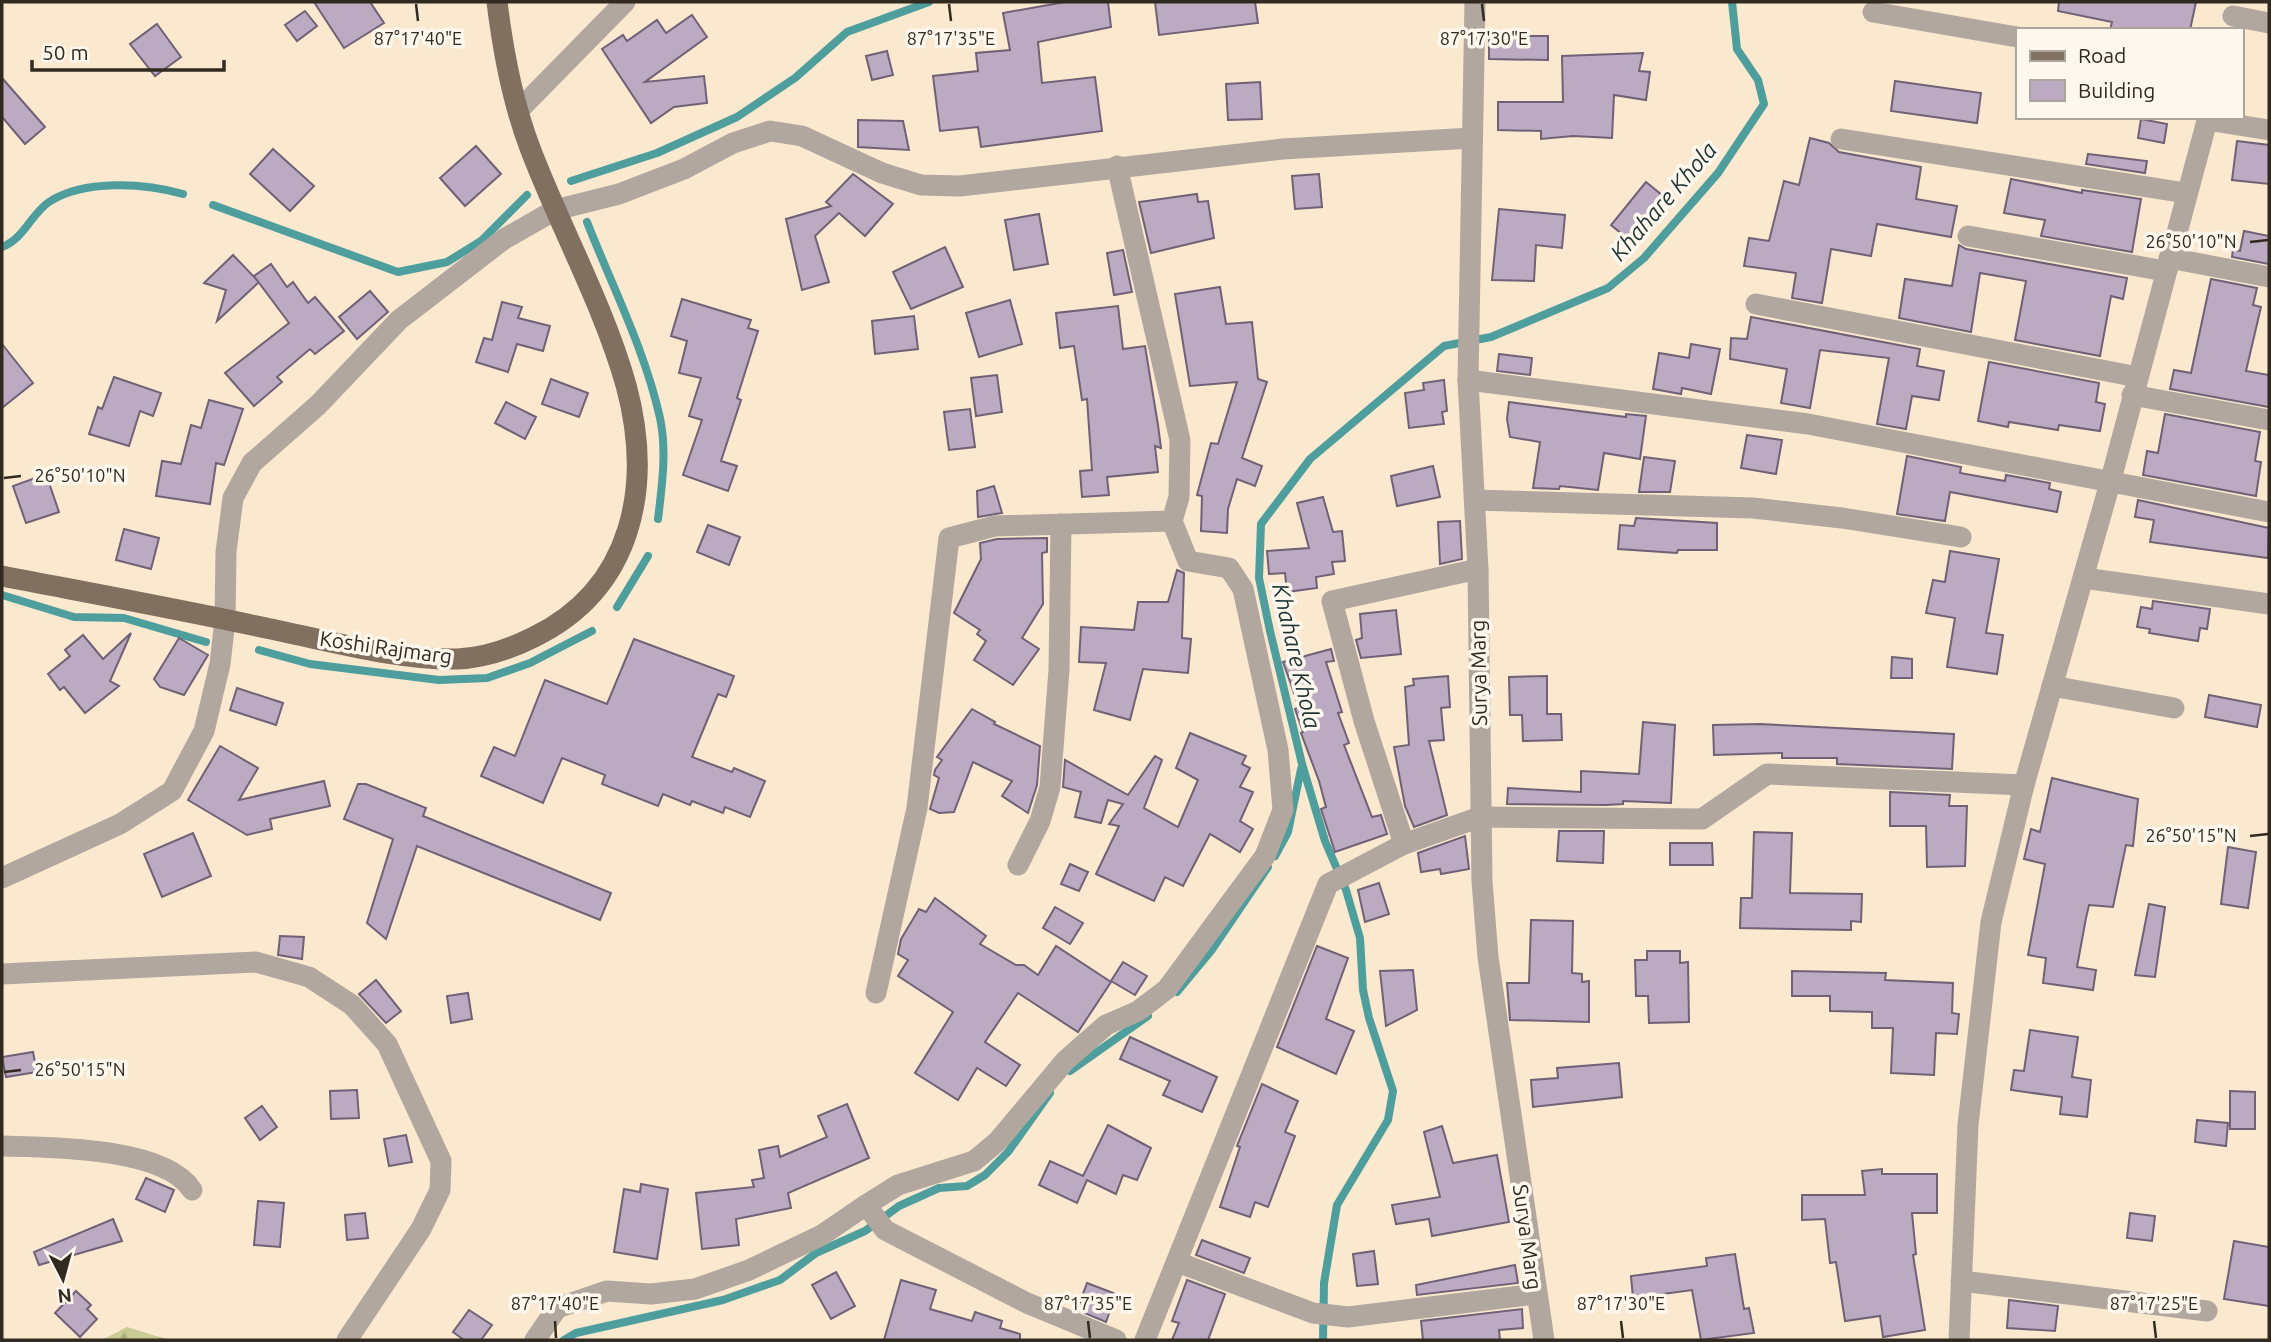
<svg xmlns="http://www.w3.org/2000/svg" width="2271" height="1342" viewBox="0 0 2271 1342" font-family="Ubuntu,sans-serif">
<defs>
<pattern id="forest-firs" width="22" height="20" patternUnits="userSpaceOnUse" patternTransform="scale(1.75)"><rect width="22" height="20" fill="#c9cc94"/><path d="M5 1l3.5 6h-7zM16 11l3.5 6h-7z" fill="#adaf7f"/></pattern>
</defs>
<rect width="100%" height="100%" fill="#fae8cf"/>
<polygon fill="url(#forest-firs)" points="127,1327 169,1340 102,1340"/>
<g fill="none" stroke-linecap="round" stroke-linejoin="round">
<g stroke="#4e9e9e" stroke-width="8">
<polyline points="571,181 657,153 737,117 795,78 847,32 929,2"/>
<polyline points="213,205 398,272 447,262 481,241 527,195"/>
<path d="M 587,222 C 612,286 645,350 660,418 C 667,451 662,486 658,519"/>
<path d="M 2,247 C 24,239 31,214 49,202 C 84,179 145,183 183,194"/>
<polyline points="2,595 74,617 124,618 206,642"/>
<polyline points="617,607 648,556"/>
<polyline points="259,650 310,664 439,680 487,678 530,663 592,631"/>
<polyline points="1275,856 1288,832 1301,769"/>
<polyline points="1177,992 1211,951 1268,867"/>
<polyline points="1070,1071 1148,1016"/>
<polyline points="564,1340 576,1333 723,1300 780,1280 816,1253 865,1231 899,1206 939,1188 967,1186 985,1175 1008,1152 1050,1093"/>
<polyline points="1323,1340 1324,1283 1337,1205 1388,1120 1393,1091 1369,1018 1363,990 1360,938 1346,890 1325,841 1302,764 1270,631 1259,578 1261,524 1310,459 1444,346 1491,337 1608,288 1644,258 1718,173 1764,104 1758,80 1737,49 1732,2"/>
</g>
</g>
<g fill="#bbaac2" stroke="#706176" stroke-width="2">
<polygon points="314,2 370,2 384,23 344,48"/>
<polygon points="1065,2 1108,2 1111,27 1038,42 1042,83 1095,77 1102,131 981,147 978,127 940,131 933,76 978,71 976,53 1010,50 1003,13"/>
<polygon points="1155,2 1255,2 1258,23 1159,35"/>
<polygon points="2059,2 2196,2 2190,30 2110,30 2112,22 2058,11"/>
<polygon points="305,11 317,26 297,41 285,25"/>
<polygon points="692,15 707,37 645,82 704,76 707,103 674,107 651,123 602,49 623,35 627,41 657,20 666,33"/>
<polygon points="157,24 181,57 155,76 130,44"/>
<polygon points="1489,36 1548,36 1548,60 1489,59"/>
<polygon points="887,51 893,75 872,80 866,56"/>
<polygon points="1643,53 1639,71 1650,72 1646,100 1614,95 1612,138 1573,136 1541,139 1541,131 1498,130 1498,102 1563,102 1562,56"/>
<polygon points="2,78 45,127 25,144 2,117"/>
<polygon points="1895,81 1981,93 1977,123 1891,111"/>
<polygon points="1260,82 1262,119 1228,120 1226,84"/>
<polygon points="2141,119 2167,124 2164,143 2138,138"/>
<polygon points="858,120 903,121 909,150 858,147"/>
<polygon points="1810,138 1829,143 1839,152 1921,167 1916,199 1957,206 1951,237 1877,224 1871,256 1831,249 1822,303 1792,298 1796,273 1744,266 1749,238 1769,241 1784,181 1799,185"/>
<polygon points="2237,141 2269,145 2269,184 2232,180"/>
<polygon points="476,146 501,174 465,206 440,178"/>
<polygon points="273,149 314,186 290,211 250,174"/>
<polygon points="2088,154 2147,161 2145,173 2086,164"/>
<polygon points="853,174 893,204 865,236 839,213 815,236 829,282 802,290 786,219 831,206 826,202"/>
<polygon points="1319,174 1322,207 1295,209 1292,176"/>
<polygon points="2011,179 2082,193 2082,190 2141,199 2132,252 2041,236 2045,220 2004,213"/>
<polygon points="1646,182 1668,200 1633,243 1611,225"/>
<polygon points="1197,194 1198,202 1208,201 1214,238 1151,253 1139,202"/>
<polygon points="1499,209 1565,215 1562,248 1536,245 1534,281 1492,280"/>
<polygon points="1039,214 1048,264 1014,270 1005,220"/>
<polygon points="2244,231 2269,236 2269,264 2232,257 2233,250 2240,251"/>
<polygon points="1959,245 1966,249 2127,278 2123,299 2111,296 2100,356 2015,340 2026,281 1980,273 1971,332 1899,318 1905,279 1952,286"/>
<polygon points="945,247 963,287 911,309 893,272"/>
<polygon points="1123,250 1132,292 1114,295 1107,253"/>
<polygon points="233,255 259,282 217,321 226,290 204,283"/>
<polygon points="271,264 287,287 293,282 308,303 315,297 344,331 315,354 310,349 277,377 282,382 254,406 225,373 289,323 254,276"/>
<polygon points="2211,279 2257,288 2253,305 2261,307 2246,371 2269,375 2269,407 2170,389 2174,370 2191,373"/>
<polygon points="1220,287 1226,324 1252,322 1258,379 1267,382 1242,458 1262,466 1255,486 1237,479 1228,509 1227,533 1201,531 1202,496 1197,495 1211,443 1218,444 1237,382 1190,386 1175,294"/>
<polygon points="370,291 388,312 357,339 339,317"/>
<polygon points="682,299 751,320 748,328 758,331 737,398 741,400 721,461 737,466 728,491 683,475 702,420 689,416 701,378 679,373 687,341 671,336"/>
<polygon points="1010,300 1022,344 979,357 966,313"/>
<polygon points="502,302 522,307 518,318 550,326 543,351 517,344 508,372 476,362 484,338 492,340"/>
<polygon points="1118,306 1123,349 1145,346 1158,425 1161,448 1155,446 1158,472 1107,477 1109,495 1082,497 1080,471 1092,470 1087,399 1082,400 1074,346 1060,348 1056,313"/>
<polygon points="914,316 918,349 875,354 872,321"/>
<polygon points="1751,317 1920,349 1917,366 1944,371 1939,400 1912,396 1906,429 1877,424 1889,358 1820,350 1810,408 1781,403 1787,369 1730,359 1731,338 1747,339"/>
<polygon points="2,344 33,383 2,408"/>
<polygon points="1691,344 1720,349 1711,394 1682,388 1681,394 1653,389 1659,353 1689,358"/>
<polygon points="1499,354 1532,358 1530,375 1497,371"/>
<polygon points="1989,362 2099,383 2096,402 2105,404 2100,431 2059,425 2058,430 2009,422 2008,427 1978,421"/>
<polygon points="997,375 1002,412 976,416 971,378"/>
<polygon points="114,377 161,393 153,416 140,411 129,446 89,434 98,407 102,409"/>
<polygon points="551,379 588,393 579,417 542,404"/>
<polygon points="1444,380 1447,411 1442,412 1444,424 1409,428 1405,393 1424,390 1423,383"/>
<polygon points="209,400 243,409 224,465 216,463 210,504 156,496 162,461 181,464 191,425 201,428"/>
<polygon points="506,402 536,417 525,439 495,423"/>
<polygon points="1509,402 1626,417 1626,414 1646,416 1640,459 1604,453 1598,490 1560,486 1559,489 1533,488 1540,442 1510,437 1507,419"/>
<polygon points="970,409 975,447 949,450 944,412"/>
<polygon points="2165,414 2260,432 2255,461 2261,462 2256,496 2143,475 2147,451 2158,453"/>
<polygon points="1747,435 1782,440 1776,474 1741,468"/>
<polygon points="1907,456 1961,467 1960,473 2005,481 2006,475 2050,483 2049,489 2061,492 2057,512 1950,492 1945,521 1897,514"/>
<polygon points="1644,457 1675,461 1670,492 1639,492"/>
<polygon points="1433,466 1440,497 1397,506 1391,476"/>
<polygon points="46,474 59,512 26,523 13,486"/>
<polygon points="994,486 1002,513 978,517 977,491"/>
<polygon points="1323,497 1333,532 1342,531 1345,561 1332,562 1334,574 1316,577 1317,588 1287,592 1285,573 1269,574 1267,551 1309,548 1297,503"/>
<polygon points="2138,500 2269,528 2268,558 2150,542 2154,520 2135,517"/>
<polygon points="1636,518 1717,523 1717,550 1678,550 1677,553 1618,549 1620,525 1634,526"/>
<polygon points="1460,521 1462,559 1440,564 1438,522"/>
<polygon points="708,525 740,537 729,565 697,552"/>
<polygon points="124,529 159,538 151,569 116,560"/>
<polygon points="1047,538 1047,552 1042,553 1043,604 1022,638 1039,649 1013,685 974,660 986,641 977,634 980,630 954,613 981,559 980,543 997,539"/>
<polygon points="1950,551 1999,559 1986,633 2003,635 1997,674 1947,667 1955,618 1926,613 1933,580 1945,582"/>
<polygon points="1177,570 1184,573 1182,638 1191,639 1188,673 1143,669 1130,720 1094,710 1106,663 1079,662 1081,627 1134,630 1138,602 1168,602"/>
<polygon points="2153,601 2210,609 2207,629 2200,628 2198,641 2149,633 2150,629 2137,627 2141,607 2152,609"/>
<polygon points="1396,610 1401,654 1361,658 1356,640 1362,638 1360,614"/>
<polygon points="131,633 110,681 119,686 85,713 64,687 60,690 48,674 70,656 65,650 83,635 103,659"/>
<polygon points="179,638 208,655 184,695 160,687 154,679"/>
<polygon points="634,639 734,676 726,697 718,694 692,757 732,772 734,768 765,781 750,817 725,807 723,813 692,801 690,805 663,794 658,806 602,784 605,775 562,758 543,803 481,776 494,747 515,756 545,680 607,704"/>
<polygon points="1331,649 1334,661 1326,662 1342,712 1338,713 1349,743 1344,745 1372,817 1381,815 1387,834 1335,852 1321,809 1326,807 1319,781 1301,733 1303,732 1295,709 1299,707 1283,662"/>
<polygon points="1892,657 1912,659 1912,678 1891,678"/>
<polygon points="1448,676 1450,707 1441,708 1444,740 1429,741 1447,815 1414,827 1405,806 1394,747 1409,745 1405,687 1414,685 1413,679"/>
<polygon points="1547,676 1547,714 1561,714 1562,740 1523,741 1522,715 1510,715 1509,677"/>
<polygon points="237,688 283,703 276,725 230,710"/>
<polygon points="2209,695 2261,705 2257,727 2205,717"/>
<polygon points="972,709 995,722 994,724 1040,746 1037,785 1028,813 1002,796 1012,781 973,762 954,812 939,813 930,809 939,778 934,775 935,770 942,760 937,757"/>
<polygon points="1643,722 1675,725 1671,803 1623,801 1623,804 1605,805 1507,804 1508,788 1581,792 1581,771 1639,774"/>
<polygon points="1760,724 1954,734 1952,769 1837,764 1837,758 1782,758 1782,753 1714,755 1713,725"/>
<polygon points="1190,733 1246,756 1242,764 1250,768 1240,787 1253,792 1240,821 1253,829 1240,852 1210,834 1183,886 1165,877 1154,901 1096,874 1119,826 1109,824 1123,804 1108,800 1101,823 1075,817 1081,792 1063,787 1065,760 1128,795 1155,756 1162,760 1144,808 1178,827 1198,780 1176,768"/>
<polygon points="220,746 258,768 239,800 324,781 330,806 270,819 272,829 247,835 188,800"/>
<polygon points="2052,778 2138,799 2133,846 2126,845 2113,907 2089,905 2086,918 2077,967 2096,970 2093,990 2043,983 2046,958 2028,955 2045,864 2024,859 2031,829 2040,832"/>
<polygon points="358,784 366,784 426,808 423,816 611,893 600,920 417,846 386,939 367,923 393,839 344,819"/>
<polygon points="1890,792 1950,795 1949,806 1967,806 1965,866 1927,867 1926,826 1890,826"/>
<polygon points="1559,831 1604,831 1603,863 1557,861"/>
<polygon points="1754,832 1792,833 1790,893 1862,894 1861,922 1851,921 1851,930 1740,928 1741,898 1752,898"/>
<polygon points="193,833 211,876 162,897 144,854"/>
<polygon points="1465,836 1469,869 1441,874 1440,869 1421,872 1418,853"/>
<polygon points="1670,843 1712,843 1713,865 1670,865"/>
<polygon points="2228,847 2256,852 2248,908 2221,904"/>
<polygon points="1070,864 1088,872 1079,891 1061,884"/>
<polygon points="1379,883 1389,914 1365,922 1358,890"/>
<polygon points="935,898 986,936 980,944 1016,965 1024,965 1038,975 1056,946 1111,982 1078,1032 1018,993 985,1042 1020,1065 1006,1086 977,1068 958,1100 915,1073 953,1012 898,976 908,960 898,954 901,939 919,909 926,912"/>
<polygon points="2149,904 2165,907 2155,977 2135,975"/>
<polygon points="1055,907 1083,923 1070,944 1043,928"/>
<polygon points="1531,920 1573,921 1572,973 1582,974 1582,982 1589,981 1589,1022 1510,1020 1507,983 1529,983"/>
<polygon points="280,936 304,937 302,959 278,955"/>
<polygon points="1317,946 1348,958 1326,1019 1354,1031 1336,1074 1277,1047"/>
<polygon points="1647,951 1680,951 1680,963 1688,962 1689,1022 1649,1023 1648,996 1636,996 1635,960 1647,960"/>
<polygon points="1123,962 1147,976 1135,995 1111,981"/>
<polygon points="1413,970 1417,1010 1386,1026 1380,971"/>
<polygon points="1792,971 1886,973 1885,980 1953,983 1952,1013 1959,1014 1957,1034 1936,1033 1934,1075 1891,1073 1893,1028 1872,1028 1872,1012 1830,1011 1830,996 1792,996"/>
<polygon points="376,980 401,1011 386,1023 359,994"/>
<polygon points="468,993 472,1019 451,1023 447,996"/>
<polygon points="2030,1030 2078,1037 2072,1077 2091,1080 2087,1117 2060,1114 2062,1097 2011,1090 2014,1070 2024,1071"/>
<polygon points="1130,1037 1217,1077 1202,1112 1163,1095 1170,1081 1120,1059"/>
<polygon points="33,1052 37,1072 6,1077 2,1057"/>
<polygon points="1619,1063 1622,1097 1533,1107 1531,1080 1558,1078 1557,1068"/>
<polygon points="1262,1084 1298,1101 1285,1132 1295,1136 1268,1207 1255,1202 1250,1217 1220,1207 1240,1147 1237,1146"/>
<polygon points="357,1090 359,1118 331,1119 330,1091"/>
<polygon points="2230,1091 2255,1092 2255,1129 2230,1129"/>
<polygon points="847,1104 869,1158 788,1193 791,1208 736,1219 739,1245 702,1249 696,1193 754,1187 752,1180 764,1178 759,1150 778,1146 780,1157 827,1137 818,1116"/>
<polygon points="262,1106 277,1127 260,1140 245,1118"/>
<polygon points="2197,1120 2228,1123 2226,1146 2195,1142"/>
<polygon points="1108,1125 1151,1148 1137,1180 1123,1175 1116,1194 1087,1180 1077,1203 1039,1185 1050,1161 1083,1176"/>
<polygon points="1442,1126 1453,1163 1497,1155 1509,1222 1432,1236 1429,1219 1396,1224 1392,1205 1440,1197 1424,1132"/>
<polygon points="406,1135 412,1162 389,1166 384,1139"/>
<polygon points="1882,1169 1882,1174 1937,1174 1937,1213 1912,1213 1916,1254 1913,1255 1925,1330 1883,1337 1880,1316 1845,1321 1836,1262 1830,1263 1825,1219 1802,1220 1802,1195 1865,1195 1862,1171"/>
<polygon points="146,1178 174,1190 165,1212 136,1199"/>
<polygon points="641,1184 668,1189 657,1259 614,1252 624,1189 640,1192"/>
<polygon points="258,1201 284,1203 280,1247 254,1245"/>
<polygon points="365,1213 368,1238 347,1240 345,1215"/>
<polygon points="2130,1213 2155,1216 2152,1241 2127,1238"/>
<polygon points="113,1219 122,1241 39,1265 34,1252"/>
<polygon points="1202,1240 1250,1258 1244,1273 1196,1255"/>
<polygon points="2234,1241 2269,1247 2269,1306 2224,1299"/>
<polygon points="1374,1251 1378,1284 1357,1286 1353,1254"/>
<polygon points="1735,1254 1744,1309 1749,1308 1754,1333 1701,1340 1692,1290 1633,1298 1631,1276 1707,1266 1706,1258"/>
<polygon points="1515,1265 1518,1283 1417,1295 1416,1285"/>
<polygon points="836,1272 855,1306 831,1319 812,1285"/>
<polygon points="901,1280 936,1290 930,1309 972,1321 975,1312 1002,1321 1000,1328 1020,1334 1020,1340 884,1340"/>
<polygon points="1187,1280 1225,1294 1208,1340 1172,1340 1179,1323 1172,1321"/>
<polygon points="1087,1283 1116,1294 1106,1322 1077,1310"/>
<polygon points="76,1291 91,1305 87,1309 97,1319 80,1337 55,1313"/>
<polygon points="2009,1300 2058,1306 2055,1331 2007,1328"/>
<polygon points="1522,1309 1523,1328 1499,1330 1500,1340 1423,1340 1421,1321"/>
<polygon points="469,1310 492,1325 481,1340 464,1340 453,1332"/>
</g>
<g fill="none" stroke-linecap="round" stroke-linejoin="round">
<g stroke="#b1a79e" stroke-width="21">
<polyline points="1475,2 1468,380 1478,569 1482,881 1488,957 1544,1340"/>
<polyline points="1873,12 2017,37"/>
<polyline points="2233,16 2269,23"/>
<polyline points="518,111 625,2"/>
<polyline points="2207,120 2269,130"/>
<polyline points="1841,139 2186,193"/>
<polyline points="1968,236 2165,271"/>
<polyline points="2169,258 2269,277"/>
<polyline points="1756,304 2138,377"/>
<polyline points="1468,380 1808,424 2269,512"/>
<polyline points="2132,395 2269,420"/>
<polyline points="1475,500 1753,508 1842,518 1961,537"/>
<polyline points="2084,578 2269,604"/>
<polyline points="2052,686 2174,708"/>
<polyline points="1404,844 1364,721 1332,601 1478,569"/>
<polyline points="1018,865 1040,821 1050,787 1059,670 1061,524"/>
<polyline points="2,878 120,824 172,791 204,731 220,664 225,620 226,552 233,498 252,463 318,405 399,320 504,239 555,210 619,194 684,169 733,143 770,131 802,136 882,173 921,185 960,186 1283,149 1472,138"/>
<polyline points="2,974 256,962 309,977 352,1005 387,1044 441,1161 440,1190 421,1229 347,1340"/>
<polyline points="876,993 917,808 949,538 995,526 1172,521 1179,497 1180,440 1117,166"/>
<path d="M 2,1146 C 50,1147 165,1147 192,1190"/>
<polyline points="866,1205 898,1185 974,1161 998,1141 1065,1061 1106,1025 1138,1011 1167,989 1265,856 1283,810 1278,750 1243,589 1229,568 1188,561 1172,521"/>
<polyline points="1177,1262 1313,1313 1348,1317 1536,1294"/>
<polyline points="1961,1281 2207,1311"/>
<polyline points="535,1340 557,1308 607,1291 651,1294 695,1289 749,1270 822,1235 866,1205 885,1230 1027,1303 1116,1340"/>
<polyline points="1145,1340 1328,884 1404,844 1480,817 1702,819 1767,774 2024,785"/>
<polyline points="1959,1340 1968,1125 1991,922 2024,785 2110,483 2208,117"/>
</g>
<path stroke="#816f5f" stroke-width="21" d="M 2,576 C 90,593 178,609 266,628 C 325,640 396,660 457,659 C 485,658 510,649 534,637 C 634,588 653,485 626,385 C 603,304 560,227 530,148 C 512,101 503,51 497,2"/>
</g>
<path fill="none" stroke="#312a21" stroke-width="2.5" d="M 416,4 L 418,21M 949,4 L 951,21M 1482,4 L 1484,21M 2250,242 L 2268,240M 4,478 L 21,476M 2250,836 L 2268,834M 4,1072 L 21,1070M 555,1321 L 556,1338M 1088,1321 L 1090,1338M 1621,1321 L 1623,1338M 2154,1321 L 2156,1338"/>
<g text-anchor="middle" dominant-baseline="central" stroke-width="7" stroke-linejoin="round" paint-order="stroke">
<g font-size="21" fill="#312a21" stroke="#fef7ed">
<text transform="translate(386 647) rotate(8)">Koshi Rajmarg</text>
<text transform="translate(1478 673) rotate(-91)">Surya Marg</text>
<text transform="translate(1528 1237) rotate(82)">Surya Marg</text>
</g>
<g font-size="23" font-style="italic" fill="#1d3333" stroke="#fef7ed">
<text transform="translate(1663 201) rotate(-49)">Khahare Khola</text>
<text transform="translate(1297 656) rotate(77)">Khahare Khola</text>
</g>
</g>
<g font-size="18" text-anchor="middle" fill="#312a21" stroke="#fef7ed" stroke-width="7" stroke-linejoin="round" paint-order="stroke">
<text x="418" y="45">87°17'40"E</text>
<text x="951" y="45">87°17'35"E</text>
<text x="1484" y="45">87°17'30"E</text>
<text x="2191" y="248">26°50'10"N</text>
<text x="80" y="482">26°50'10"N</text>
<text x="2191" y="842">26°50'15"N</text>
<text x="80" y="1076">26°50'15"N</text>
<text x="555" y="1310">87°17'40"E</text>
<text x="1088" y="1310">87°17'35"E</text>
<text x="1621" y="1310">87°17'30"E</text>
<text x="2154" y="1310">87°17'25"E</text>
</g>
<rect width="2271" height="1342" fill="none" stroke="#312a21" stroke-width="7"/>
<rect x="2016" y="28" width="228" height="91" fill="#fef7ed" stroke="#aca59b" stroke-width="2"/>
<rect x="2030" y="51" width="35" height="10" fill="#816f5f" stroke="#aca59b" stroke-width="2"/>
<text x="2078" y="63" font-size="21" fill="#312a21">Road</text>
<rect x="2030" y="80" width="35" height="21" fill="#bbaac2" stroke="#aca59b" stroke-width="2"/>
<text x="2078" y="98" font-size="21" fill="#312a21">Building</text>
<g transform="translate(63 1279) rotate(174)" stroke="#fef7ed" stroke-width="5" paint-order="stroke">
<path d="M0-5L12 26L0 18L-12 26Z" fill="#312a21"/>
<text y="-10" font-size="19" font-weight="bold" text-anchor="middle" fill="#312a21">N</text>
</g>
<path d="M32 60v10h192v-10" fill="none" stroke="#312a21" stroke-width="3.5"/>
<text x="42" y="60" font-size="21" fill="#312a21" stroke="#fef7ed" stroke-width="5" paint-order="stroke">50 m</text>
</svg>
